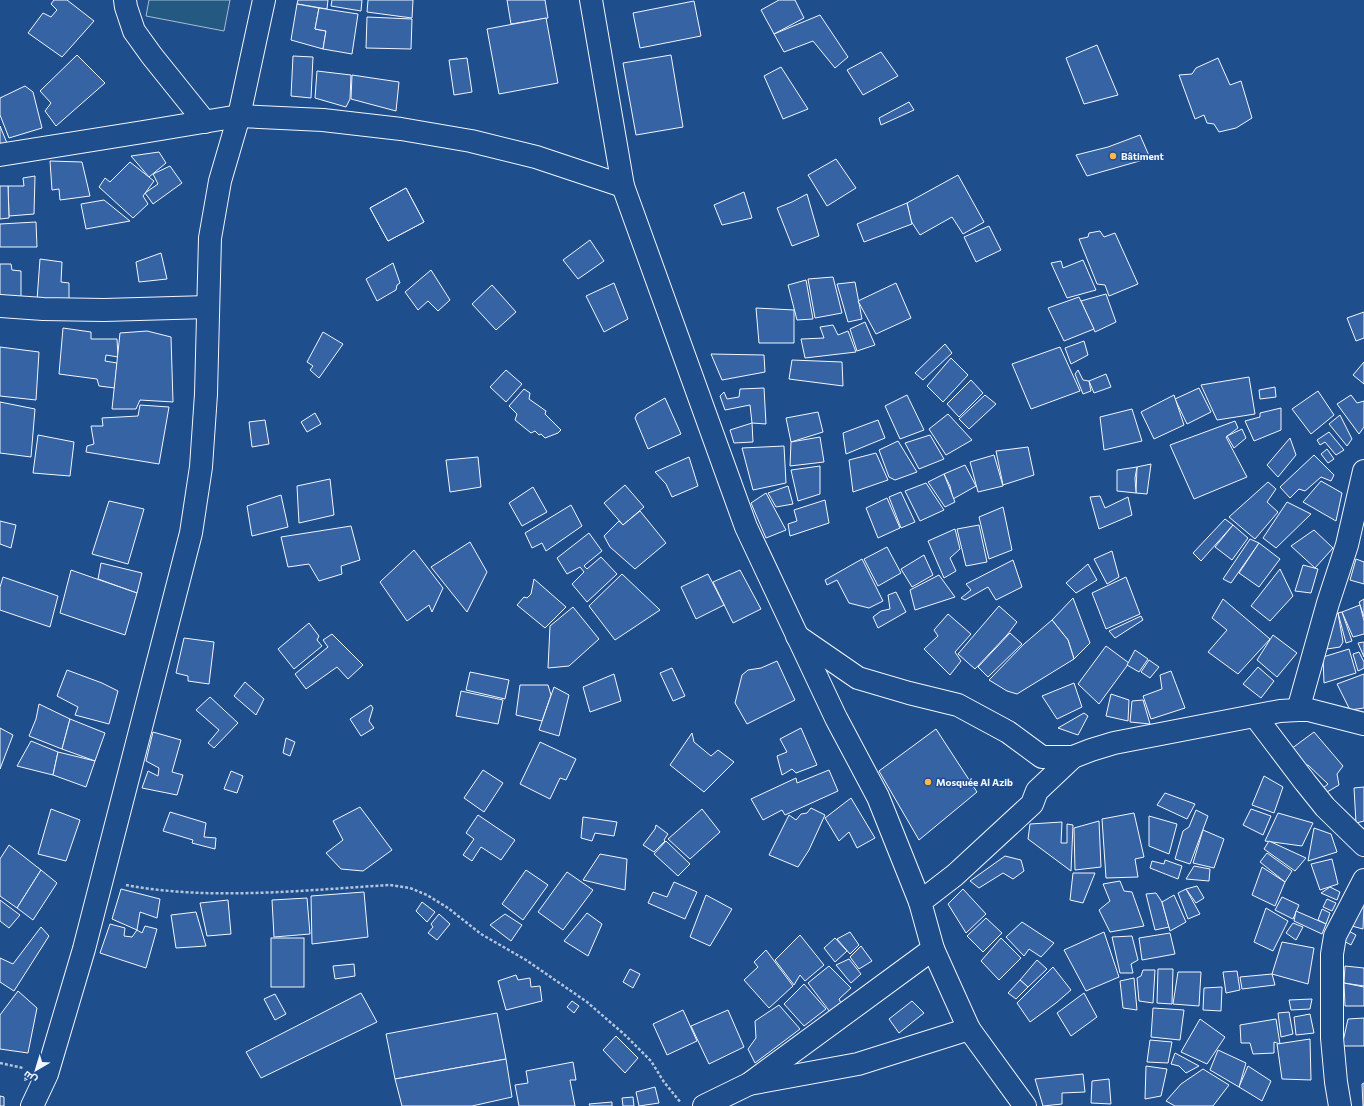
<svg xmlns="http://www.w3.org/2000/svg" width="1364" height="1106" viewBox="0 0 1364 1106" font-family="Commissioner,Cairo,sans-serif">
<rect width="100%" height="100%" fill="#1f4e8c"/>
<polygon fill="#245a82" stroke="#a8bbd7" points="149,0 230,0 224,31 146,16"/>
<g fill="#3563a3" stroke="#f2f6ff">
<polygon points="54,0 67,0 94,21 62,57 28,33 43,13 51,17 57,10 51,4"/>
<polygon points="298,0 328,0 327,9 297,4"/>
<polygon points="332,0 362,0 361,11 331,6"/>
<polygon points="368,0 413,0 412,18 367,12"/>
<polygon points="507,0 545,0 548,18 511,24"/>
<polygon points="779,0 795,0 804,18 774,34 761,10"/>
<polygon points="694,1 701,36 640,48 633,13"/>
<polygon points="297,4 319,8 315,29 326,31 323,49 291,40"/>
<polygon points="319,8 358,14 352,54 323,49 326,31 315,29"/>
<polygon points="820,15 848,57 835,68 813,41 784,52 774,34"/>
<polygon points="367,17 412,19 411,49 366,48"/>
<polygon points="546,18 558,83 499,94 487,29"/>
<polygon points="1097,45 1118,95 1084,104 1066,58"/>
<polygon points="881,52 898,76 863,95 847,70"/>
<polygon points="77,55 105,83 56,126 45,111 51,103 40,91"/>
<polygon points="671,55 683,127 636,135 623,63"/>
<polygon points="293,56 313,57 311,98 291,96"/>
<polygon points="467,58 472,92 454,95 449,60"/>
<polygon points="1218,58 1230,85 1241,81 1252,118 1236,128 1219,132 1214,124 1207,123 1204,115 1195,119 1179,75 1192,74 1196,68"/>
<polygon points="781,67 808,109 783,119 764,76"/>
<polygon points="317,71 351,75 350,99 346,107 315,98"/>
<polygon points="352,75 399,82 396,111 351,99"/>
<polygon points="25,86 33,92 42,128 9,138 0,115 0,98"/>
<polygon points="909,102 914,110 881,125 879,118"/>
<polygon points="0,126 9,148 0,149"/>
<polygon points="1140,135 1150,158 1087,176 1076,155 1108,147"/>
<polygon points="159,152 166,163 149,177 131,156"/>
<polygon points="836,159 856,188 827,206 808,175"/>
<polygon points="50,161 82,162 90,196 60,200 59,189 52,190"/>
<polygon points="130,162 154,181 143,196 148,204 133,218 99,187 105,178 110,182"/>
<polygon points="170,166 182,183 153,204 145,193 158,184 153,174"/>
<polygon points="958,175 984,222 963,234 952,217 920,235 911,221 907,203"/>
<polygon points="35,176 34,214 9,216 8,186 24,186 23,178"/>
<polygon points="0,186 8,186 9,218 0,219"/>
<polygon points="406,188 424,222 388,241 370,208"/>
<polygon points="406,188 424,222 388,241 370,208"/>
<polygon points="744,192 752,218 722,225 714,205"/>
<polygon points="807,194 819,236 792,246 777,208 792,202"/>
<polygon points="104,200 130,221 86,229 81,204"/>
<polygon points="907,203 912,224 864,242 857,224"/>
<polygon points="36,222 37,247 0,247 0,224"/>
<polygon points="989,226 1001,250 976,262 964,237"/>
<polygon points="1100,231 1104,237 1115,233 1138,284 1109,296 1105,285 1097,284 1079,239 1088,237 1089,233"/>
<polygon points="590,240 604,261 578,279 563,260"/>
<polygon points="161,253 167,279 139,282 136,262"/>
<polygon points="40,259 62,262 61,282 69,283 69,303 37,300"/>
<polygon points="1083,260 1096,290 1067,298 1051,263 1061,261 1063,268"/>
<polygon points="393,263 400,283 397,285 396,290 377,301 366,279"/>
<polygon points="0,264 11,264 12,270 21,271 21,297 0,296"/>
<polygon points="431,270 450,300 438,311 428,301 418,310 405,292"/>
<polygon points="833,277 842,313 815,318 808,279"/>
<polygon points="806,280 813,319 797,320 788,285"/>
<polygon points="855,282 862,319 848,322 837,284"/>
<polygon points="614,283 628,319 604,332 586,296"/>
<polygon points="896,283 911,318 876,334 858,301"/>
<polygon points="492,285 516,312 496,330 472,304"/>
<polygon points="1106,294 1116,322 1095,332 1081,301"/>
<polygon points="1079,297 1094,329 1064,341 1048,308"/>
<polygon points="756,308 794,310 794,343 759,343"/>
<polygon points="1364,312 1364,338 1356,341 1347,318"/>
<polygon points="865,322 875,345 857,351 850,329"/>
<polygon points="833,325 838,335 848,331 856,352 805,358 801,339 824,338 820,327"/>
<polygon points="63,328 91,332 91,339 117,339 118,357 106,355 105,361 117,363 115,388 99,386 97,379 59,374"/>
<polygon points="147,331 171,337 173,402 140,400 136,409 112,409 120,333"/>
<polygon points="323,332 343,344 319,378 310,370 313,366 307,362"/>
<polygon points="1084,341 1088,355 1071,364 1065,348"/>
<polygon points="945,344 952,353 923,380 915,373"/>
<polygon points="0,347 39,352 36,400 0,396"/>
<polygon points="1060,347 1080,391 1031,409 1012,364"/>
<polygon points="711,354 764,355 765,372 722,380"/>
<polygon points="951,358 968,375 943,402 927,386"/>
<polygon points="792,360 842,362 843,386 789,379"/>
<polygon points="1364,362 1364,384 1353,375"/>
<polygon points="506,370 522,384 506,402 490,387"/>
<polygon points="1078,370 1083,380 1089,381 1091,391 1083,394 1075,374"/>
<polygon points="1106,374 1111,387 1094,393 1089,381"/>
<polygon points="1249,377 1255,414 1217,420 1201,385"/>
<polygon points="971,380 983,393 959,417 947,404"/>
<polygon points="1275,387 1276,397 1260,399 1259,390"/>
<polygon points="764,388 766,424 752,423 750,405 725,410 720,396 724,392 727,399 739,397 740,389"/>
<polygon points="1199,388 1211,412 1187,424 1175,399"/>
<polygon points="524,389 530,393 529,399 546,411 545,414 561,430 558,433 545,438 541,434 539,435 535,431 531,433 515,420 517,414 509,406"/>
<polygon points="1318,391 1334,415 1311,434 1292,409"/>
<polygon points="907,395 924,430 900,439 885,406"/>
<polygon points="985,395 996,404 969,429 959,419"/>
<polygon points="1174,395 1184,425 1154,439 1141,412"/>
<polygon points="1351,395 1357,403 1364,401 1364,427 1359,434 1337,404"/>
<polygon points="665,398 681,434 648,449 635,418 637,414"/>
<polygon points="0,402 35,409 31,457 0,453"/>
<polygon points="140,405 169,407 159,464 86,452 87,446 94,444 91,426 103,426 102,418 138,416"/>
<polygon points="1281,408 1281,430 1254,441 1245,421 1260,417 1260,413"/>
<polygon points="1132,409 1142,441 1104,450 1100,417"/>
<polygon points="818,412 823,432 791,442 786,418"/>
<polygon points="315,413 321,424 307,432 301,422"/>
<polygon points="948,414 972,440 946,455 929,429"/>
<polygon points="1340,415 1352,439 1347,446 1329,424"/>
<polygon points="265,420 269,444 252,447 249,422"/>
<polygon points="878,420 885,438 846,454 843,433"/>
<polygon points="1235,421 1238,428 1226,437 1247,477 1194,499 1170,445"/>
<polygon points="752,423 753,442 734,443 730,430"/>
<polygon points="1242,429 1246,438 1234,448 1227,436"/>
<polygon points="1329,432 1344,450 1336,455 1325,442 1320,445 1317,440"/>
<polygon points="38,435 74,442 70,476 33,473"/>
<polygon points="930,435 944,459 919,469 905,443"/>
<polygon points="820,437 824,462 790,466 791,442"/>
<polygon points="1290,438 1296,455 1278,477 1267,465"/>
<polygon points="898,441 917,472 895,480 889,477 879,450"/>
<polygon points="784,446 786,483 753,490 742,448"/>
<polygon points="1028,447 1034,475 1003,485 996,451"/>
<polygon points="1327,449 1334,459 1328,463 1321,454"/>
<polygon points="876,453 888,480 853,492 849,460"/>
<polygon points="994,455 1003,486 978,492 970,462"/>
<polygon points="1314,455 1334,475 1331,481 1321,477 1305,491 1299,489 1290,498 1280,487"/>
<polygon points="478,457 481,487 450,492 446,460"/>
<polygon points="689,457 698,486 672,497 666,484 655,472"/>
<polygon points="1151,464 1147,494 1136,493 1137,467"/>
<polygon points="965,465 976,486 953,499 950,486 944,474"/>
<polygon points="820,466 820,494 798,501 791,470"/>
<polygon points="1137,467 1135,478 1136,493 1117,491 1117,470"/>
<polygon points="944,474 955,502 945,507 928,482"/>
<polygon points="330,479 334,515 299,523 297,486"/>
<polygon points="1321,481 1342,493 1336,521 1303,502"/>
<polygon points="1268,482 1276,489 1267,502 1278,512 1255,539 1229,517"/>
<polygon points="926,483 944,510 920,521 905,491"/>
<polygon points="625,485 644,507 623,525 604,503"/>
<polygon points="788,486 793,504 776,507 768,493"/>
<polygon points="533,487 547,512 522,526 509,503"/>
<polygon points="901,492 915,522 901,528 889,497"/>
<polygon points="766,493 786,530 766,538 751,503"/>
<polygon points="281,495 288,527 252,536 247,506"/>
<polygon points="1100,496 1105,508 1128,497 1132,515 1099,529 1090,497"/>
<polygon points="887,498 900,528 878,538 866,508"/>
<polygon points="825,500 829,523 790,536 788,524 797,521 794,510"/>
<polygon points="109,501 144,509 128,564 92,554"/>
<polygon points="1287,502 1311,514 1276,548 1263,538"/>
<polygon points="571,505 582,526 546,551 542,543 532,548 525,533"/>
<polygon points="1003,507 1012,550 989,559 979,517"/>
<polygon points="640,511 666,543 635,569 610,547 604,536 619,521 623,525"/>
<polygon points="1225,519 1233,525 1201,561 1193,553"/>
<polygon points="0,521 16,525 11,548 0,544"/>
<polygon points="979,525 987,562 966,566 957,529"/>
<polygon points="1233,525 1248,538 1232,560 1215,547"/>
<polygon points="351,526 360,560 341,566 342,574 319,581 309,564 288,567 281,537"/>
<polygon points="955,529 960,549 950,558 956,571 944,578 928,541"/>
<polygon points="1314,530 1333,548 1315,568 1291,546"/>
<polygon points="589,533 602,551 586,564 584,566 587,569 601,557 617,574 587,602 572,584 584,572 580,567 567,574 557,558"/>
<polygon points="1250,539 1259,543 1231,583 1223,579"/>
<polygon points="470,542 487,572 467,612 431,567"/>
<polygon points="1259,543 1280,559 1259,587 1239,573"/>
<polygon points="887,547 901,573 878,586 864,559"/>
<polygon points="414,550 443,588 432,612 429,605 407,621 380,582"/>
<polygon points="1112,551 1119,577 1107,584 1094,559"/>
<polygon points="924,555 933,575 912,587 901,569"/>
<polygon points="862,559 883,601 869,608 849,603 837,580 827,585 825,580"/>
<polygon points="1356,559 1364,562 1364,584 1350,580"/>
<polygon points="1013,560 1022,587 996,600 988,587 965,600 961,598 971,590 966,584"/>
<polygon points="101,563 142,573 137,593 98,579"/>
<polygon points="1088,564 1097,580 1076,593 1066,583"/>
<polygon points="1303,565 1318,569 1311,593 1295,591"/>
<polygon points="1280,569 1293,596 1270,621 1251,606"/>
<polygon points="71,570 137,593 125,635 60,613"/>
<polygon points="740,570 761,609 733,623 713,582"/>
<polygon points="622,574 660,610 615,640 589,606"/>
<polygon points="708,574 724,605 696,619 681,587"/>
<polygon points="939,575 955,597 915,610 910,590"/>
<polygon points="3,577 58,596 50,627 0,610 0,587"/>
<polygon points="1126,577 1140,614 1106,629 1092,593"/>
<polygon points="534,579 566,607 545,628 517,605 524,597 527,598 531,594"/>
<polygon points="896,592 906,612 878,628 873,617 881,611 890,609 888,595"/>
<polygon points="1073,598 1090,643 1074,659 1068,640 1052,620"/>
<polygon points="1223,599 1270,639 1238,674 1208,652 1227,630 1212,618"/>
<polygon points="1364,599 1364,617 1359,602"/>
<polygon points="1360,605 1364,621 1364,634 1353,637 1342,612"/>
<polygon points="999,606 1017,622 1007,635 975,669 958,654"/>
<polygon points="573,607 599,639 569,666 548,668 550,626"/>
<polygon points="1342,612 1352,641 1346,643 1338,613"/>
<polygon points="1338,613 1343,642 1340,647 1327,649 1329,617"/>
<polygon points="948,614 971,634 955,652 961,661 950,675 924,649 938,636 934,630"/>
<polygon points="1141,616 1143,620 1115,638 1109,631"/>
<polygon points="1052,620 1068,640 1074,659 1017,694 1007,691 989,680 1024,644"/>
<polygon points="309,623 319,636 317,640 322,646 294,669 278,649"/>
<polygon points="1010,633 1022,644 988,677 978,667"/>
<polygon points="332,634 363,665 348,679 337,667 306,689 295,674 328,647 323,640"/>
<polygon points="1273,635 1297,653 1277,677 1257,660"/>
<polygon points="184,638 214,642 209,684 188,681 188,676 176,673"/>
<polygon points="1364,642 1364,657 1358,643"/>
<polygon points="1106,646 1129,663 1099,704 1078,684"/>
<polygon points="1349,649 1356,673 1324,683 1323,657"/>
<polygon points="1135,650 1148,659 1139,672 1127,665"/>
<polygon points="1359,652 1364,662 1364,668 1358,671 1353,654"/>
<polygon points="1149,660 1159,667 1150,678 1141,672"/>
<polygon points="777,661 795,700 747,724 735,703 742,675 748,670 761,668"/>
<polygon points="1258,667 1274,681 1261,698 1243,684"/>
<polygon points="672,668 685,696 673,701 660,673"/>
<polygon points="67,670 102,683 118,691 109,724 75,715 78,707 57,696"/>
<polygon points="1171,671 1185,708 1151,719 1143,696 1162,689 1160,675"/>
<polygon points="470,672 509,680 505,699 466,690"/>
<polygon points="614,674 621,701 590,712 583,687"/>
<polygon points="1364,674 1364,708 1350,710 1337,684"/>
<polygon points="245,682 264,699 256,715 234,696"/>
<polygon points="1074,683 1082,707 1057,719 1042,696"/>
<polygon points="520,685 548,685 551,695 542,721 516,715"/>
<polygon points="554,687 569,695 559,736 539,730"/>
<polygon points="461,691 503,700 498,724 456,716"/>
<polygon points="1111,694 1129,700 1128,721 1106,716"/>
<polygon points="210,697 238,723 214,748 208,743 219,730 196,710"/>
<polygon points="1143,700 1150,724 1130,722 1132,701"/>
<polygon points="39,704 70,719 62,749 29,736 36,719"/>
<polygon points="371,705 373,708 369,721 374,728 361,736 350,719"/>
<polygon points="1084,713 1088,716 1078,735 1058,728"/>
<polygon points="70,719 105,733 95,761 62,749"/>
<polygon points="0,728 13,735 0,769"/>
<polygon points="801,728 817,765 796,773 792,769 782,775 777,756 787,752 780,739"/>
<polygon points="936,729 977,792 919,840 879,771"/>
<polygon points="153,732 181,740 172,772 183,775 177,795 142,788 148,771 158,776 159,768 146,761"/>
<polygon points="1314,732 1343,766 1337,774 1339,785 1327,792 1323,788 1328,784 1308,765 1300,766 1291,749"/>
<polygon points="692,733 694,742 711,756 718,750 734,762 704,792 670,765"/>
<polygon points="286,738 295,742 290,756 283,753"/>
<polygon points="31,741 58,752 53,775 17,766"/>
<polygon points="540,742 576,759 566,780 560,778 550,799 520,784"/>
<polygon points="58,752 95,761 86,787 53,775"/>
<polygon points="483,770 503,783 484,812 464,798"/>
<polygon points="829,770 838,791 785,815 782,810 763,820 751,799 796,778 797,783"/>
<polygon points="231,771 243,776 237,793 224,789"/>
<polygon points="1264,776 1283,787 1274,813 1252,805"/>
<polygon points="1364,787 1364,821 1356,823 1354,788"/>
<polygon points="1165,793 1195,804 1187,819 1157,805"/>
<polygon points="851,798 875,838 857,848 849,832 839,841 825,818"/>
<polygon points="360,807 392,850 363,871 341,869 326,853 343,840 333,821"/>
<polygon points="811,808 825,815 809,850 798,867 769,855 789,815 796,820 801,814 807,813"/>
<polygon points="51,809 80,820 66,861 38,854"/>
<polygon points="702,809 720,832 690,859 668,839"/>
<polygon points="1251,809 1271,816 1263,835 1243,825"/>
<polygon points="1196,810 1208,816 1190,864 1175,859 1183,831 1189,827"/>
<polygon points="170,812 206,823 204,837 216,838 215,849 192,843 193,840 163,831"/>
<polygon points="1134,813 1144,857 1135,859 1138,877 1106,878 1102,819"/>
<polygon points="1278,813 1313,823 1302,846 1265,841"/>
<polygon points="478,815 515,840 501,860 481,847 472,861 463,855 474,839 466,833"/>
<polygon points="1149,816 1177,824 1169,854 1149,846"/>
<polygon points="583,817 617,822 614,836 595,833 592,841 581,838"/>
<polygon points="1099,821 1101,867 1075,870 1074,828"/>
<polygon points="1062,822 1061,843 1067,843 1067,824 1073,825 1071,871 1028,839 1030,824"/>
<polygon points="656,825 668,834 664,840 665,841 654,852 643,845 655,829"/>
<polygon points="1314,828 1331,834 1337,852 1308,861"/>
<polygon points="1203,830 1224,839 1214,868 1193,863"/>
<polygon points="666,841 690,864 678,876 654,854"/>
<polygon points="1269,841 1306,858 1295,871 1264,849"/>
<polygon points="9,845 41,870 17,908 0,896 0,859"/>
<polygon points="1267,853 1292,871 1285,882 1260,862"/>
<polygon points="600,854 627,859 625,890 583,880"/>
<polygon points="1005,856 1021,860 1024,871 1013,879 1003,873 979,888 970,881"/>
<polygon points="1332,859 1338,884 1320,890 1311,864"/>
<polygon points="1165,860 1182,866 1178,879 1150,868 1152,861 1164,864"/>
<polygon points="1194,866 1210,869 1209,881 1186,879"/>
<polygon points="1262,867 1285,882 1275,906 1252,895"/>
<polygon points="41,870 57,883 33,920 17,908"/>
<polygon points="526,870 548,885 523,920 502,904"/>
<polygon points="567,872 593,890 563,930 538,912"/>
<polygon points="1073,873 1095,873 1083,903 1070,900"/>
<polygon points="1120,881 1124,891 1132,892 1144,926 1110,932 1099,910 1110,901 1103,884"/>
<polygon points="674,882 697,892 685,919 648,903 653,892 667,897"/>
<polygon points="1197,886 1204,898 1196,903 1186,889"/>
<polygon points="1330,887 1340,892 1337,900 1321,893"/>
<polygon points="121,889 160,899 157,918 140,912 137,930 112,919"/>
<polygon points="963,889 986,914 966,933 948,904"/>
<polygon points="1186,889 1200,914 1188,919 1178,893"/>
<polygon points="364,892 368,937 312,944 311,896"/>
<polygon points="1156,893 1162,902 1169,927 1155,930 1146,894"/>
<polygon points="706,895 732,909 710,946 690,937"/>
<polygon points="1174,895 1186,922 1170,931 1162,902"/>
<polygon points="1282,897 1299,905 1293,919 1275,910"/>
<polygon points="307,898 310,934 274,937 272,900"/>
<polygon points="1327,899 1336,903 1332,911 1323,907"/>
<polygon points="0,900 20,915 9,928 0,921"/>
<polygon points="228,900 231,934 207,936 200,903"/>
<polygon points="422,902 435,912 427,922 416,911"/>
<polygon points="1364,905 1363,929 1348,925 1358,908"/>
<polygon points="1266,908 1288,921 1273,951 1254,942"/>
<polygon points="1322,909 1330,913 1326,924 1318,920"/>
<polygon points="1296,911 1326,924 1322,934 1294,921"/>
<polygon points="196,912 206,946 176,948 171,915"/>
<polygon points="587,913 602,924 588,956 564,941"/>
<polygon points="439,914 450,924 437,940 428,933 433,927 431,924"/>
<polygon points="505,914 522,925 511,941 490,925"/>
<polygon points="986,918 1002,933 983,952 967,936"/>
<polygon points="1022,922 1054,943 1041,957 1029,949 1024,956 1006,937"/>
<polygon points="1293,923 1303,927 1296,940 1286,933"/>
<polygon points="110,924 125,928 124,936 132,937 137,930 142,933 145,926 157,929 146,968 100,953"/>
<polygon points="41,927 49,936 14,991 0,982 0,958 13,964"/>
<polygon points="1345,929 1356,935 1351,945 1335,936"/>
<polygon points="850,932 859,945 850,954 837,939"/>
<polygon points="1104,932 1119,977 1086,991 1064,950"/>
<polygon points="1170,933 1175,954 1142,960 1139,938"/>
<polygon points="800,935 824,965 805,981 800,975 794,985 775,960"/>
<polygon points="1132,936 1138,960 1131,964 1133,973 1120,973 1112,937"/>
<rect x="271" y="938" width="33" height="49"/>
<polygon points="835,938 847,951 835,962 824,948"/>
<polygon points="1001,938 1021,958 999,980 981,961"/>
<polygon points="1282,942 1314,948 1308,984 1272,974"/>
<polygon points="861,946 872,961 859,969 850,957"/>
<polygon points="766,950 793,986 769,1008 744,980 758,967 754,962"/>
<polygon points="849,959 861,974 851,983 836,965"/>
<polygon points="1037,960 1047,969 1028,987 1020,980"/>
<polygon points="354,964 355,976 335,979 333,966"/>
<polygon points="829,966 851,988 839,999 842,1005 830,1012 808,983"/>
<polygon points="1345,966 1364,968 1364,986 1344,983"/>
<polygon points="1053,967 1071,990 1056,1003 1030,1022 1017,1003"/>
<polygon points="630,969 640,974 633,988 623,982"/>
<polygon points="1158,969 1173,969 1172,1004 1157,1003"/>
<polygon points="1143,970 1155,970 1153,1003 1139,1001 1137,978 1141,976"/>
<polygon points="1237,971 1240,990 1226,993 1223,972"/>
<polygon points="1178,972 1201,972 1199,1006 1173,1004"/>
<polygon points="1272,974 1275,985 1242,989 1240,977"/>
<polygon points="516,975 518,980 530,978 531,987 540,986 542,1001 506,1010 498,981"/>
<polygon points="1134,978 1137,1010 1123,1008 1120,981"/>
<polygon points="1020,980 1028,987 1016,999 1008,993"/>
<polygon points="1344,983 1364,987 1364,1006 1345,1006"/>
<polygon points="804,984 826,1009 804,1026 784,1004"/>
<polygon points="1222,987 1221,1011 1203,1010 1204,988"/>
<polygon points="18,991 37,1008 28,1053 0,1049 0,1015"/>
<polygon points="361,993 377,1022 261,1078 246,1052"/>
<polygon points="1084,993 1097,1017 1071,1036 1057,1013"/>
<polygon points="275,994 286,1014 275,1020 264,999"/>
<polygon points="1312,999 1310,1009 1291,1010 1289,1000"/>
<polygon points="572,1001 579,1006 574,1013 567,1007"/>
<polygon points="912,1001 924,1013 899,1033 889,1019"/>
<polygon points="779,1005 800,1029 755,1063 748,1049 756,1038 755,1021"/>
<polygon points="1153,1008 1184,1010 1180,1040 1151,1037"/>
<polygon points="683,1010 697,1041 667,1055 653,1024"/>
<polygon points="728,1010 744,1047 709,1064 691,1026"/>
<polygon points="1289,1012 1293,1034 1281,1037 1278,1013"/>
<polygon points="497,1013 506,1059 395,1079 386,1034"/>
<polygon points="1310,1014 1314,1033 1296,1035 1294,1017"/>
<polygon points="1364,1018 1364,1046 1342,1046 1348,1019"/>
<polygon points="1200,1019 1225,1037 1207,1064 1181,1052"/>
<polygon points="1276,1019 1280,1044 1274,1042 1274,1053 1253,1054 1250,1043 1241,1043 1240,1025"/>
<polygon points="616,1036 638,1058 625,1073 603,1050"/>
<polygon points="1310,1039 1311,1080 1282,1079 1277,1044"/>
<polygon points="1150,1040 1172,1042 1168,1063 1147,1062"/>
<polygon points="1218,1050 1246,1063 1239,1087 1210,1070"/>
<polygon points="1175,1053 1199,1066 1186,1073 1179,1066 1171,1064"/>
<polygon points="506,1059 512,1097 472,1106 402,1106 395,1079"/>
<polygon points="573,1062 576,1080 570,1080 575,1106 519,1106 515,1085 528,1083 526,1071"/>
<polygon points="1146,1066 1167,1069 1161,1096 1145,1099"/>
<polygon points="1248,1066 1271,1081 1262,1101 1239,1087"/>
<polygon points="1203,1069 1229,1085 1213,1106 1175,1106 1166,1101 1181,1084"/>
<polygon points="1083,1074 1085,1092 1062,1093 1062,1104 1043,1106 1035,1079"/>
<polygon points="1109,1079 1111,1104 1091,1103 1092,1081"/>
<polygon points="1364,1083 1364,1106 1363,1106 1362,1084"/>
<polygon points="655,1087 659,1103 639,1106 636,1092"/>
<polygon points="0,1096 4,1097 4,1106 0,1106"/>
<polygon points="633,1097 634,1106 623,1106 622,1098"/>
<polygon points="612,1102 612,1106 590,1106 589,1104"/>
</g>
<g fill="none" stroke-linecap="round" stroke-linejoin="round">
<g stroke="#f2f6ff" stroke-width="24">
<g id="minor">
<polyline points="125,0 126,7 134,31 152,56 205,122"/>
<polyline points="591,0 623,186 746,527 836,718 878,797 920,902"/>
<polyline points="0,155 143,132 239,116 323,120 401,129 471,141 536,157 623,186"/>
<polyline points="0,306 43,309 104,310 208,307"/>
<polyline points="797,636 858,678 909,693 958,705 1008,732 1042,757 1073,757"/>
<polyline points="1298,710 1328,603 1347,545 1364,471"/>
<polyline points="1255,716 1305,782 1325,807 1364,845"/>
<polyline points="969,1029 1025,1106"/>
<polyline points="749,1084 858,1064 969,1029 933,949"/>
<polyline points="1340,1106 1336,1082 1332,1038 1332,954 1335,936 1364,880"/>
</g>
</g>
<g stroke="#f2f6ff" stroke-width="24">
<g id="tertiary">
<polyline points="32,1106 47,1074 84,949 191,533 201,467 206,394 210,238 220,181 239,116 264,0"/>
<polyline points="704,1106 749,1084 933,949 920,902 955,875 1032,804 1037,791 1073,757 1091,750 1114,743 1280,711 1298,710 1309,710 1364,724"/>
</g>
</g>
<g stroke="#b3c4dc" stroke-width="2.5" stroke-dasharray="3 2" stroke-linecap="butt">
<path d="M 126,885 C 210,901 305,890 390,885 L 410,888 L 427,895 L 448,908 L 481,934 L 526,960 L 587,1002 L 625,1035 L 651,1061 L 664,1082 L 681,1103"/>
<polyline points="0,1063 23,1068"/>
</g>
<use href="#minor" stroke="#1f4e8c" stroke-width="22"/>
<use href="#tertiary" stroke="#1f4e8c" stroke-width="22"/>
</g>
<g fill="#ffb74d" stroke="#1f4e8c" stroke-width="1.5">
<circle cx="1113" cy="156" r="4"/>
<circle cx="928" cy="782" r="4"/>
</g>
<g text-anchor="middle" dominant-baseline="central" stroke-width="3" stroke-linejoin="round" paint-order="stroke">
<g font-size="10" font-weight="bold" fill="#f2f6ff" stroke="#1f4e8c" text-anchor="start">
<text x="1121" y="156">Bâtiment</text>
<text x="936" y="782">Mosquée Al Azib</text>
</g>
</g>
<g transform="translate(36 1070) rotate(218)" stroke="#1f4e8c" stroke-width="3" paint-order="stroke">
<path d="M0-3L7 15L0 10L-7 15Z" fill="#f2f6ff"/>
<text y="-6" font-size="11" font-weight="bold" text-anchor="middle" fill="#f2f6ff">ش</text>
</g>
</svg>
